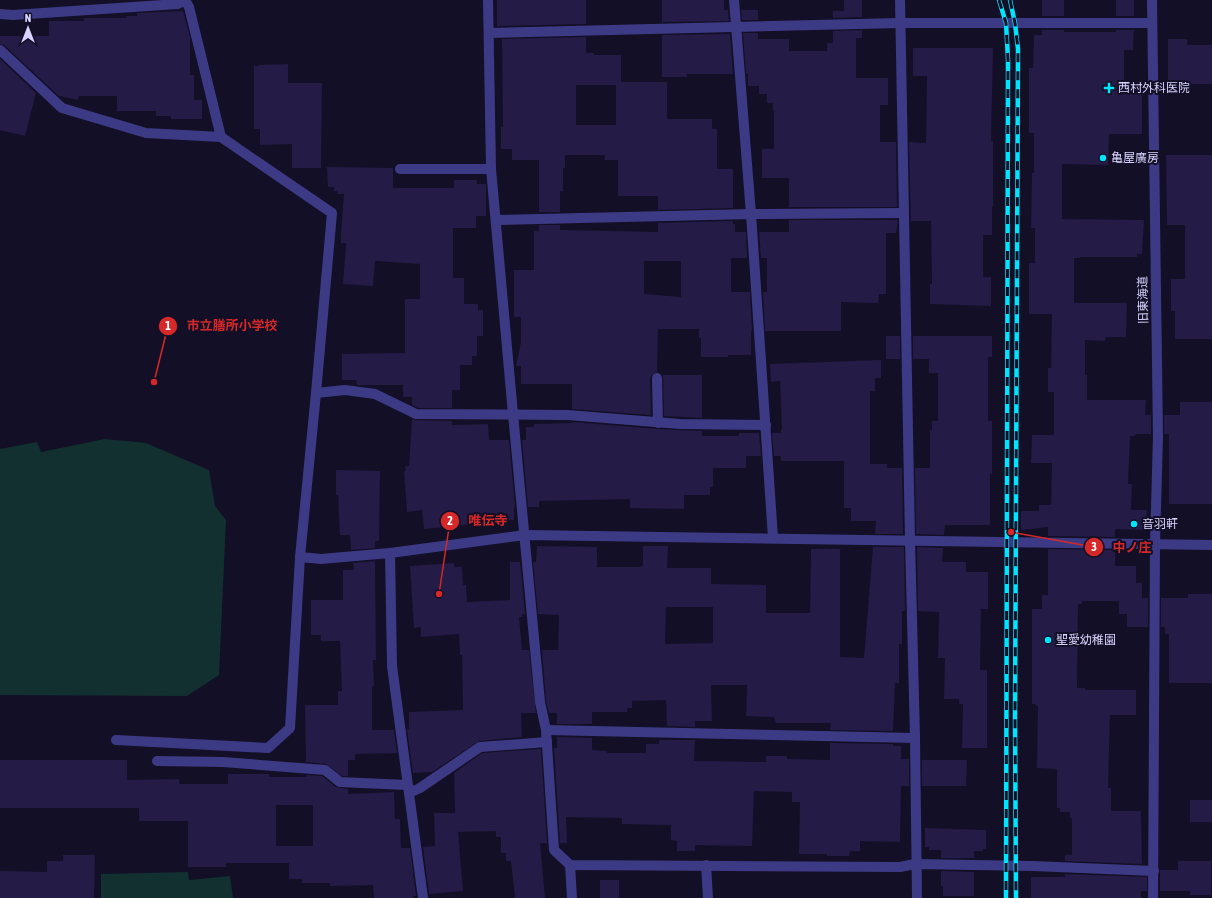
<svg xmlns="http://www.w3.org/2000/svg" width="1212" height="898" viewBox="0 0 1212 898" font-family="'Asap Condensed','Noto Sans JP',sans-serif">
<rect width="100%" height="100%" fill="#130f26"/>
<g fill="#12302f">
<polygon points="105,439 146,443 209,470 215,506 226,520 219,675 187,696 0,695 0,449 37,442 41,452"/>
<polygon points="188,872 189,880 230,876 233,898 101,898 101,874"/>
</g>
<g fill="#241b47" fill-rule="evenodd">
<polygon points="497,0 586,0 586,24 497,26"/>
<polygon points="662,0 724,0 724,10 728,10 729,21 662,22"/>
<polygon points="844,0 862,0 862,17 833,18 833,11 844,11"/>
<rect x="1042" y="0" width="22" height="16"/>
<rect x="1116" y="0" width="18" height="16"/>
<polygon points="741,10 758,10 758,20 742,20"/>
<polygon points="183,11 190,37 190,75 194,75 194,100 202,100 202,119 171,119 171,116 156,116 156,111 117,111 117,96 79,96 78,100 59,96 4,45 0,44 0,36 49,36 49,21 84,21 84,18 126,18 126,16 137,16 137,13"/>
<polygon points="862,30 862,38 856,38 856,78 888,78 888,105 880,105 880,142 896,142 897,207 789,207 789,178 762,178 762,149 774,149 774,111 773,111 773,103 767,103 767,94 759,94 759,86 748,86 748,74 746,74 743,33 758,33 758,39 789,39 789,51 827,51 827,43 833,43 833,31"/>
<polygon points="1042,30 1064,30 1064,32 1116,32 1116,30 1134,30 1133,50 1124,50 1124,88 1142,88 1142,134 1109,134 1108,165 1062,164 1062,219 1144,220 1142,254 1137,254 1137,257 1080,257 1080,258 1074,258 1074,303 1127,303 1126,337 1106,337 1105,341 1085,340 1085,375 1087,375 1087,400 1146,400 1145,415 1151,415 1151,434 1135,434 1135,436 1130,436 1128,484 1132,484 1131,510 1147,510 1145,530 1115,529 1115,537 1048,536 1048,527 1021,530 1021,511 1039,511 1039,505 1051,505 1052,463 1031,463 1032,435 1054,435 1054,392 1048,392 1048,368 1051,368 1052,314 1029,314 1029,263 1035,263 1035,228 1031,228 1032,173 1034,173 1034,133 1029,133 1029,68 1033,68 1034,35 1042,35"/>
<polygon points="730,34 733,74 687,74 687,77 662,77 662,35"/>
<path d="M 586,37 L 586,53 L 594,53 L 594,55 L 621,55 L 621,82 L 667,82 L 667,119 L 712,119 L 712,129 L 717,129 L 717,169 L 733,169 L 733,208 L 658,210 L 658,196 L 618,196 L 618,160 L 605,160 L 605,155 L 565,155 L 565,168 L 563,168 L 563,191 L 560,191 L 560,212 L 539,212 L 539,160 L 512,160 L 512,149 L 501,149 L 501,127 L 503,127 L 502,39 ZM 576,85 L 616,85 L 616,125 L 576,125 Z"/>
<polygon points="1168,39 1187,39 1187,45 1212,45 1212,84 1168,84"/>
<polygon points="913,48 993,48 991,141 993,141 993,207 992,207 992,235 983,235 983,277 991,277 991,306 930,304 930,284 932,284 931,221 911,221 909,142 926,143 927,76 913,76"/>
<polygon points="0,59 36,93 25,136 0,130"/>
<polygon points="288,64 288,83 322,83 321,168 292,168 292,144 260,145 260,129 254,129 254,66 259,66 259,65"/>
<polygon points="1166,155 1212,155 1212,339 1175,339 1175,311 1171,311 1171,279 1185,279 1185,225 1167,225"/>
<polygon points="327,167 393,168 393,188 454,188 454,180 477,180 477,184 486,184 486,216 476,216 476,228 453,228 453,278 464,278 464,304 478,304 478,310 483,310 483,336 477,336 477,356 472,356 472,365 460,365 460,390 452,390 452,408 418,408 412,405 412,397 403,397 403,385 357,385 356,380 342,380 342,354 405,353 405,299 420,299 420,264 375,261 373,286 343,284 346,243 341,243 341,234 344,194 338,194 337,191 334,191 334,187 328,187"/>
<polygon points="789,220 898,220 896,233 886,233 886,294 879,294 878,303 841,302 841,331 765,331 763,292 767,292 767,258 761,258 759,232 789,232"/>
<path d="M 733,221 L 733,224 L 735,224 L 735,232 L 746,232 L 747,258 L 731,258 L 731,292 L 750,292 L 752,331 L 751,331 L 751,355 L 728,355 L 728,357 L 701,357 L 701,338 L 699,338 L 699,329 L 658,329 L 657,372 L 652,375 L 650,378 L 651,415 L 572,409 L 572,384 L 521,384 L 521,366 L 516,366 L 521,342 L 521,317 L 514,317 L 514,270 L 534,270 L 534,231 L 539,231 L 539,225 L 560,225 L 560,230 L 658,232 L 658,223 ZM 644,261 L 681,261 L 681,297 L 644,294 Z"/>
<rect x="886" y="336" width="14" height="23"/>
<polygon points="913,336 992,336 992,357 988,357 988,421 992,421 992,474 990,474 990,525 945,525 944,535 916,534 915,468 930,468 930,430 932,430 932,421 938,421 938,373 929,373 929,359 913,359"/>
<polygon points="881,360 881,378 875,378 875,391 870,391 870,464 887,464 887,468 902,468 903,534 875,534 876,521 851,521 851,508 844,508 844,461 781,461 781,456 774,456 772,433 781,433 781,430 782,430 780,381 771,382 770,364"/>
<polygon points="663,375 702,375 702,418 664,416"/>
<polygon points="1180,402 1212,402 1212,504 1169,504 1169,434 1164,434 1164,415 1180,415"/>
<polygon points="412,419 416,420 452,421 452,425 488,424 489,440 509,440 515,507 514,507 514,520 424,529 422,510 407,512 404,471 406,471 405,466 409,466"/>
<polygon points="572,422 658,429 702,431 702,436 739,436 739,433 759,433 761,456 746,456 746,468 713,468 713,487 710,487 710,495 684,495 684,509 630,508 630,499 539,501 539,507 528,507 522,440 526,440 526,427 534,427 534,424 572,423"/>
<polygon points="336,470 380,471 379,541 375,541 375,548 351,550 350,535 340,535 338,495 336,495"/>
<path d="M 537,546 L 597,547 L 597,567 L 641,567 L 641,566 L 643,566 L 643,546 L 668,546 L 667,568 L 711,568 L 711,584 L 766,585 L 766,613 L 810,613 L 811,549 L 840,549 L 840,657 L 864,658 L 873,547 L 904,547 L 905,611 L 902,611 L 902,644 L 899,644 L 899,683 L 895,683 L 893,731 L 830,730 L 831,723 L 776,723 L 774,717 L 746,716 L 747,685 L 711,685 L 712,721 L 695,721 L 695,727 L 667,726 L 666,700 L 632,701 L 632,708 L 627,708 L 627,712 L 592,712 L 592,724 L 557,724 L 557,713 L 549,713 L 546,701 L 542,650 L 558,650 L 559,615 L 538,614 L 533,562 L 536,562 ZM 666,607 L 713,607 L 713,643 L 665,644 Z"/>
<polygon points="917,547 943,548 942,562 966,562 966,572 988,572 988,609 981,609 980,670 987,670 987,748 962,748 963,704 959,704 959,699 944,699 945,658 938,658 939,612 918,611"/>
<polygon points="1048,549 1115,550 1115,566 1136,566 1136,583 1142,583 1142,598 1148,598 1148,627 1127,627 1127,614 1119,614 1119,601 1082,601 1082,604 1078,604 1077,688 1085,688 1085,690 1136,690 1136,715 1110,715 1108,788 1111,788 1111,811 1141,811 1142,864 1065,861 1065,855 1072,855 1072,818 1070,818 1070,812 1060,812 1060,808 1057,808 1057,769 1037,768 1038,706 1036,706 1036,704 1032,704 1032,609 1042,609 1042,595 1048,595"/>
<polygon points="375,561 376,660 373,660 374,686 372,686 372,730 394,730 397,753 355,754 355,760 348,760 348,776 342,776 326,764 306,762 305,705 338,705 338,691 342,691 340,641 321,641 321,635 311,635 311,600 343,600 343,570 354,570 353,563"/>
<polygon points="510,562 520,562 525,614 522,614 523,617 519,617 522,650 529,650 536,713 521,713 522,737 479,741 432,772 413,773 407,729 409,729 409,712 463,710 462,655 460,655 459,634 421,637 421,627 414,628 410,566 454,563 454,567 462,567 463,585 466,585 467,602 510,600"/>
<polygon points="1188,594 1212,594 1212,683 1169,683 1169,634 1165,634 1165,627 1161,627 1161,598 1188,598"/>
<polygon points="557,737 592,738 592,750 607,751 607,753 646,753 646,744 659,744 659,740 695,740 694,761 766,762 766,756 787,756 787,759 830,760 830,743 893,744 893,746 901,746 901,759 909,759 909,786 901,786 900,842 860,841 860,851 850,851 849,856 827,856 827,854 799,854 800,802 792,802 792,792 754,791 752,846 695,845 695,851 677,851 677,841 671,840 671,825 622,824 622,818 566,817 567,843 560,843 554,748 557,748"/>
<polygon points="541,749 547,843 540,843 545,898 515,898 511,861 506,861 506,853 501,853 501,837 496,837 496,831 458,832 463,891 429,894 423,847 435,846 434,813 455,813 454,773 482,753"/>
<path d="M 0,760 L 127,760 L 127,780 L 179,779 L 179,784 L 228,784 L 228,774 L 269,774 L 269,777 L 307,777 L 306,775 L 322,776 L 336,787 L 348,789 L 348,794 L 394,792 L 395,819 L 400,819 L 401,848 L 410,848 L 416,896 L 413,896 L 413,898 L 374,898 L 373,885 L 330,886 L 330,883 L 302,883 L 302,879 L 289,879 L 289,863 L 226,863 L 226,867 L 188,867 L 188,821 L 139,821 L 139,808 L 0,808 ZM 276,805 L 313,805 L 313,846 L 276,846 Z"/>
<polygon points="922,760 967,760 966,786 922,786"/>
<rect x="1190" y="800" width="22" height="22"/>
<polygon points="925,828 986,830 986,849 983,849 983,851 974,851 974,858 941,858 941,850 929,850 929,847 925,847"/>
<polygon points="63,855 95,855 94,898 0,898 0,871 47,872 47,861 63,861"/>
<polygon points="1178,861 1211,861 1211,895 1190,895 1190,891 1160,891 1160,870 1178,870"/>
<polygon points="941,871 974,872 974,896 943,896 943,886 941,886"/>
<polygon points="1065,874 1147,877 1147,891 1141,891 1141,898 1031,898 1031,877 1065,877"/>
<rect x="600" y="880" width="19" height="18"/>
</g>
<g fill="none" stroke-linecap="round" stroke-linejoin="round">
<g stroke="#3d3a85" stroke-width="10">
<polyline points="488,0 491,169 513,414 540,702 546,730 554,850 570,865 900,867 915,864 1033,866 1154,871"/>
<polyline points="734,0 751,214 773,538"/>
<polyline points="900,0 910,540 915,738 917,898"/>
<polyline points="1152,0 1158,436 1155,544 1153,898"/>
<polyline points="0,14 13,15 178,4 185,0"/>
<polyline points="489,33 900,23 1152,23"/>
<polyline points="0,50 62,108 146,133 221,137"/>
<polyline points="400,169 491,169"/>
<polyline points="496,220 751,214 904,213"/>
<polyline points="657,378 658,423"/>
<polyline points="316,393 345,390 375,394 416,414 568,415 680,424 766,425"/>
<polyline points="390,553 392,666 423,898"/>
<polyline points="300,557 321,559 390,553 525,535 1212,545"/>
<polyline points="546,730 915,738"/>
<polyline points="116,740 268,748 290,728 300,557 316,393 332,213 221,137 189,7 185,0"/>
<polyline points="157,761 223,762 325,770 340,782 407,785"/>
<polyline points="409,793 420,788 480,747 547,742"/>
<polyline points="570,865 572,898"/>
<polyline points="706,865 708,898"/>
</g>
<g stroke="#00e5ff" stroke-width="4.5">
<g id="rail">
<polyline points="999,0 1006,23 1008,59 1006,898"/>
<polyline points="1010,0 1015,23 1018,49 1015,718 1016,898"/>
</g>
</g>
<use href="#rail" stroke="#130f26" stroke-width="3" stroke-dasharray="9" stroke-linecap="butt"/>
</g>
<g fill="#00e5ff" stroke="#130f26" stroke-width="1.5">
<path d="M1107 82h4v4h4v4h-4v4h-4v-4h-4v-4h4z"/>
<circle cx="1103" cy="158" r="4"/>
<circle cx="1134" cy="524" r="4"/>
<circle cx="1048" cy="640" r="4"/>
</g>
<g text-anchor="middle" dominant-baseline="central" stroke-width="4" stroke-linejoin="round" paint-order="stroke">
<g font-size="12" fill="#d9d4ff" stroke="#130f26" text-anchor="start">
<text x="1118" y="88">西村外科医院</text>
<text x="1111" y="158">亀屋廣房</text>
<text x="1142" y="524">音羽軒</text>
<text x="1056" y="640">聖愛幼稚園</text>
</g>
<g font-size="12" fill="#d9d4ff" stroke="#130f26">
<text transform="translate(1143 300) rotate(-91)">旧東海道</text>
</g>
</g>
<path fill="none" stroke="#d62828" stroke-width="1.5" d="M154 382L168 326M439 594L450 521M1011 532L1094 547"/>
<g fill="#d62828" stroke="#130f26" stroke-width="1.5">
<circle cx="154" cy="382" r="4"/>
<circle cx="439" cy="594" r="4"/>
<circle cx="1011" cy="532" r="4"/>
<circle cx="168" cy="326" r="10"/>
<circle cx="450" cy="521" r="10"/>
<circle cx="1094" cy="547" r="10"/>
</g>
<g font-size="12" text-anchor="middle" font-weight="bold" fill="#fff">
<text x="168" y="330">1</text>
<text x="450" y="525">2</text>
<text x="1094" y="551">3</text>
</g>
<g font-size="13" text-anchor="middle" font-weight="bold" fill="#d62828" stroke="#130f26" stroke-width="4" stroke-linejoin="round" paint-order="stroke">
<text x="232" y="330">市立膳所小学校</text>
<text x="488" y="525">唯伝寺</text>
<text x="1132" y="552">中ノ庄</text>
</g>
<g transform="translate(28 28)" stroke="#130f26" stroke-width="3" paint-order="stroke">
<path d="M0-3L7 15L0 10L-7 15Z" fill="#d9d4ff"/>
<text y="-6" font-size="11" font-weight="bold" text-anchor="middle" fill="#d9d4ff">N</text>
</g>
</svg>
